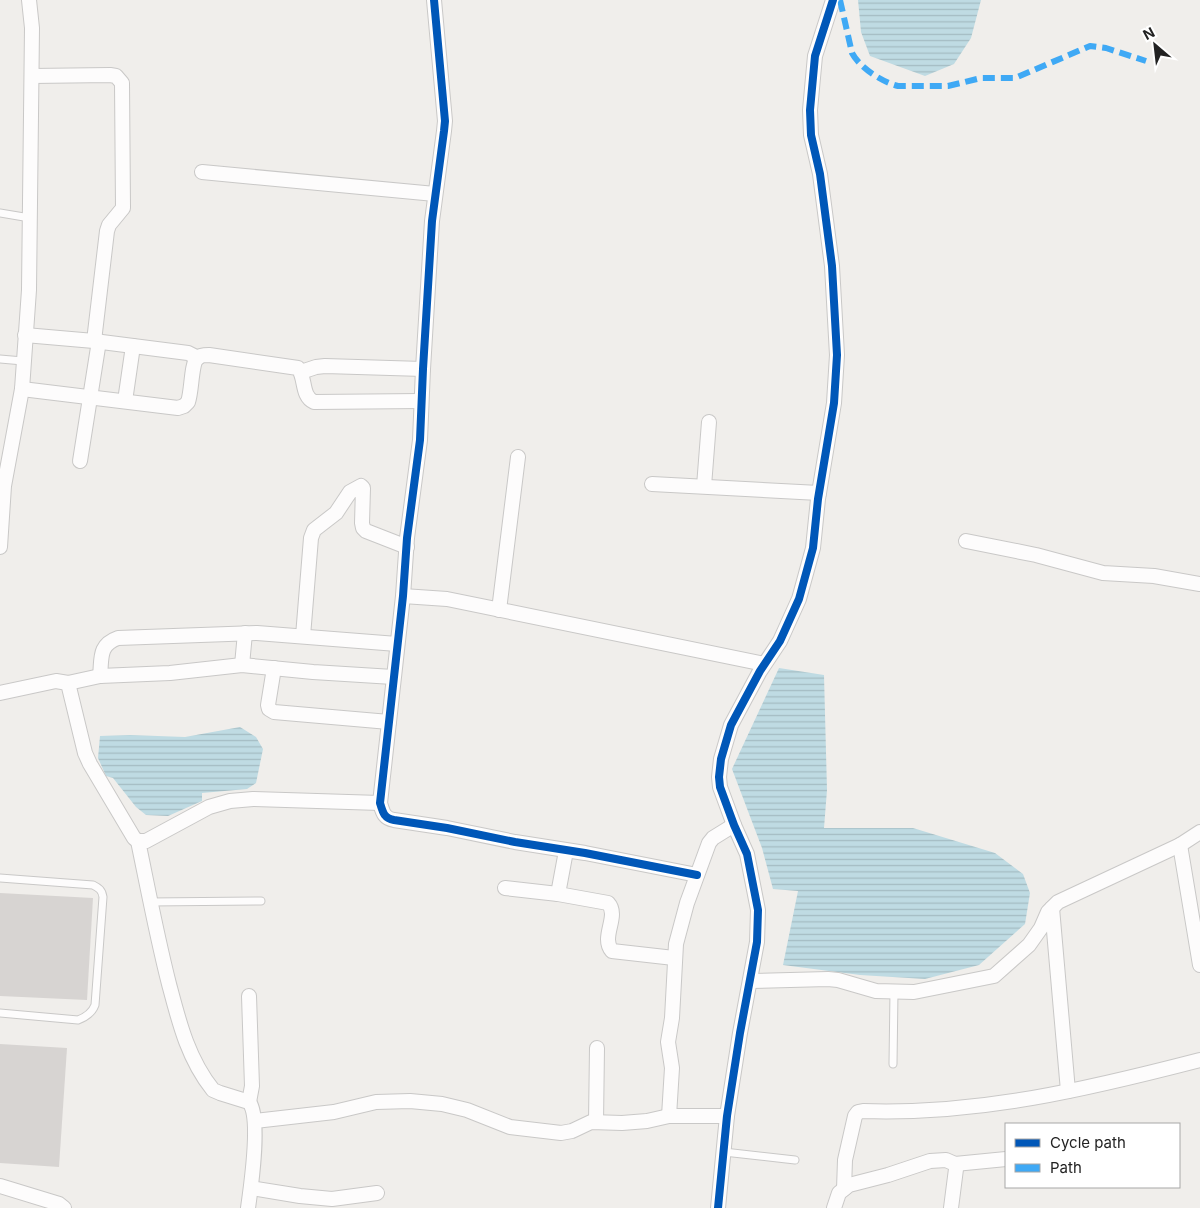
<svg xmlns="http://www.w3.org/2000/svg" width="1200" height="1208" viewBox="0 0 1200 1208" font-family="Inter,sans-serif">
<defs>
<pattern id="water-rules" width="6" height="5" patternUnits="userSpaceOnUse" patternTransform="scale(1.25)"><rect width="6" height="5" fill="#bfdbe3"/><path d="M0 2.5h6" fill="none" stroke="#a4bcc2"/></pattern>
</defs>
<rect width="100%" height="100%" fill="#f0eeeb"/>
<g fill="url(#water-rules)">
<polygon points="858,0 981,0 971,38 954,64 925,76 870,56 861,32"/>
<polygon points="779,668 824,675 827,790 824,828 913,828 995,853 1023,874 1030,893 1025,924 979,965 925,979 860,975 783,965 798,891 773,889 762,848 732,769"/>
<polygon points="240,727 256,737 263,749 256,783 247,789 202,793 202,801 168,816 146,815 136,807 113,778 106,776 98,758 100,736 130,735 185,737"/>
</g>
<g fill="#d7d4d2">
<polygon points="0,893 93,898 87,1000 0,996"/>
<polygon points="0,1044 67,1048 59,1167 0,1163"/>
</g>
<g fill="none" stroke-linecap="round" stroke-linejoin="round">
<g stroke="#c9c8c7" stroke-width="9">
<g id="service">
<polyline points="0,213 30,218"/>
<polyline points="0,359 23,361"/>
<path d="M 0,878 L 93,885 C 99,888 102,890 103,897 L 95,1005 C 92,1013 86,1017 78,1020 L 0,1013"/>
<polyline points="150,902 261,901"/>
<polyline points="893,1064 894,992"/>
<polyline points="724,1152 795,1160"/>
</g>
</g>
<g stroke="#c9c8c7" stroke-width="16">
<g id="minor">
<path d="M 434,0 L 445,121 L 444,131 L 432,221 L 423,369 L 420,440 L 407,538 L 403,596 L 380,803 C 383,813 384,818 394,820 L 447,828 L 515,842 L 585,853 L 697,875"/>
<polyline points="32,76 110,75 116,76 122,83 123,208 109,225 107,231 94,341"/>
<polyline points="202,172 435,194"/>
<polyline points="25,335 94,341 188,353 198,358"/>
<polyline points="301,372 316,367 325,366 423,369"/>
<path d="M 22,389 L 178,408 L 184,406 L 188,402 C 192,391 191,365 197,358 C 200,355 205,355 209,355 L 298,368 C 306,378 301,396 314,402 L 421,401"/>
<polyline points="125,401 133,346"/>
<polyline points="80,461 99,341"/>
<polyline points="652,484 819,493"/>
<polyline points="704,486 709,422"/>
<polyline points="966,541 1036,555 1103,573 1154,576 1200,584"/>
<polyline points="0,547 4,486 22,389 29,290 32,28 29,0"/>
<polyline points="403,596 447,599 764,664"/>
<polyline points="499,610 518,457"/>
<polyline points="303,636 311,538 314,530 336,513 350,492 361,486 363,488 362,523 363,528 366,531 407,547"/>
<polyline points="242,665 245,633"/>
<polyline points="274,668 268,705 269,709 274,712 389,722"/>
<path d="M 100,676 C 102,659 98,645 118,638 L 257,633 L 397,644"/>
<polyline points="68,683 100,676 170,673 242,665 313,672 393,677"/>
<polyline points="0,693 56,681 68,683 85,753 90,764 134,838 138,841 146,841 209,807 230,801 253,799 380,803"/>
<path d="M 138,841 C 148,889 157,937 169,984 C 179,1022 188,1059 213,1090 L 220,1093 L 249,1102 C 261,1117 251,1187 248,1208"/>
<polyline points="1180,845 1200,965"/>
<path d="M 505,888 L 558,894 L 608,903 C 620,916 600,937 612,951 L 674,958"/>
<polyline points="558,894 566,851"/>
<polyline points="1052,908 1068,1091"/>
<polyline points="750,981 828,979 838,980 876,991 914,992 994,976 1029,945 1041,928 1048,912 1058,902 1180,845 1200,832"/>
<polyline points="249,996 252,1086 249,1102"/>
<polyline points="669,1116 672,1068 668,1042 672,1018 676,944 687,903 709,843 713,838 734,825"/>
<polyline points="255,1121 334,1112 376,1102 410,1101 442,1104 467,1110 510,1127 561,1133 572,1131 591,1122 622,1123 647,1121 669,1116 727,1116"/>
<polyline points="596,1122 597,1048"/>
<polyline points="955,1164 1006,1159"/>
<polyline points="0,1186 59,1204 64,1208"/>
<polyline points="251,1188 300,1196 332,1199 377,1193"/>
<path d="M 844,1189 L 845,1160 L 855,1116 L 858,1112 L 863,1111 C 979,1115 1088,1089 1200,1060"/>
<polyline points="718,1208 727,1116 740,1033 757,942 758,910 747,854 734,825 720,787 719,777 721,759 731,725 760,671 780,641 799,599 813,548 818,499 834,403 837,355 832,266 820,174 811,135 810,110 815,56 833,0"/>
<polyline points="834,1208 839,1193 849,1185 888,1175 930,1161 946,1160 955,1164 956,1169 951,1208"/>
</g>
</g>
<use href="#service" stroke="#fdfcfc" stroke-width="7"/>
<use href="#minor" stroke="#fdfcfc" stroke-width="14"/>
<path stroke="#3fa9f5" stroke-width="6" stroke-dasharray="12 6" stroke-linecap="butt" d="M 840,0 L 852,53 C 860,68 882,82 898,86 L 948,86 L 981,78 L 1015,78 L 1090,46 L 1106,48 L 1146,61"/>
<g stroke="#fff" stroke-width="11">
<g id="cycleway">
<path d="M 434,0 L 445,121 L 444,131 L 432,221 L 423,369 L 420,440 L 407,538 L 403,596 L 380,803 C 383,813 384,818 394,820 L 447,828 L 515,842 L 585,853 L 697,875"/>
<polyline points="718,1208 727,1116 740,1033 757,942 758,910 747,854 734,825 720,787 719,777 721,759 731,725 760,671 780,641 799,599 813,548 818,499 834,403 837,355 832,266 820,174 811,135 810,110 815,56 833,0"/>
</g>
</g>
<use href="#cycleway" stroke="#0057b8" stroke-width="8"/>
</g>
<rect x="1005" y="1123" width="175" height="65" fill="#ffffff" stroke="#a7a7a7"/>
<rect x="1015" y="1139" width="25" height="8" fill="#0057b8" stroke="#a7a7a7"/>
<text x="1050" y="1148" font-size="15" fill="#222222">Cycle path</text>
<rect x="1015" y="1164" width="25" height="8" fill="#3fa9f5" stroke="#a7a7a7"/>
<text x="1050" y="1173" font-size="15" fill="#222222">Path</text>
<g transform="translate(1155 45) rotate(332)" stroke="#ffffff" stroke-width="4" paint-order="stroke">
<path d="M0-4L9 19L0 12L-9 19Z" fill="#222222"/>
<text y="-8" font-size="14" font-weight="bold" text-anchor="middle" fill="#222222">N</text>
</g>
</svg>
